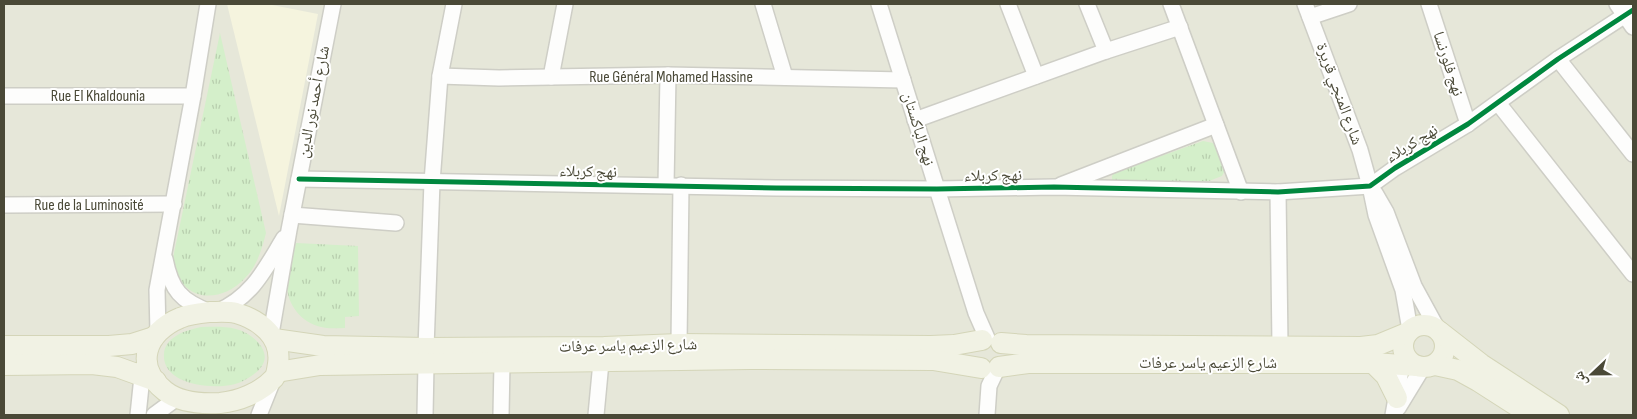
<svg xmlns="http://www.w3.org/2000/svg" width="1637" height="419" viewBox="0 0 1637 419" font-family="'Sofia Sans Condensed','Noto Naskh Arabic',sans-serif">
<defs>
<pattern id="grass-tufts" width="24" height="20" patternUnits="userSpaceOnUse" patternTransform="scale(1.25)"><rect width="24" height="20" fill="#d4efca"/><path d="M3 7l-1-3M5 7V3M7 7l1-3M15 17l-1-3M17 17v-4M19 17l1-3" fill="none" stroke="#b8ceae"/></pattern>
</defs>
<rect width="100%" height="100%" fill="#f2f2ec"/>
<rect fill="#e6e7d9" x="4" y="4" width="1629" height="411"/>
<polygon fill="#f5f4de" points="227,4 267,4 318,14 279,216"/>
<g fill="url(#grass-tufts)">
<path d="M 220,33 L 266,233 C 262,249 257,266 245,278 C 218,307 177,300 173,258 Z"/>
<polygon points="1203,141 1213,143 1217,150 1224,172 1222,176 1209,181 1115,183 1112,180 1112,176 1114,173"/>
<path d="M 296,243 L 358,246 L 359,316 L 345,317 L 345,328 C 337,328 328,329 321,327 C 302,323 287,305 287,285 C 286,271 292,256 296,243 Z"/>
<path d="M 201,327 C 213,327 224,326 236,329 C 249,332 271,348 263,364 C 259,372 250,377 243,381 C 222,392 161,387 164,354 C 164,347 169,340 176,336 C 183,331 193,329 201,327 Z"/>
</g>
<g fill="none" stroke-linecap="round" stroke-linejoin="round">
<g stroke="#cecec6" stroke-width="18">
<g id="minor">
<polyline points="763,4 785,77"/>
<polyline points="879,4 937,189 976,313 987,338"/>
<polyline points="1008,4 1036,76"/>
<polyline points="1087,4 1106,51"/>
<polyline points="1171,4 1241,192"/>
<polyline points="1305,4 1360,150 1370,186 1376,215 1403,290 1410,330"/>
<polyline points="1429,4 1468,124"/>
<polyline points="1617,4 1633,27"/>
<polyline points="1310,17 1349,4"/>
<polyline points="1558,59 1633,154"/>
<polyline points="440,76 499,78 668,75 903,80"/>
<polyline points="551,77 565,4"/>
<polyline points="4,96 193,96"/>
<polyline points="1498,103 1633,274"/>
<polyline points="915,120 1106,51 1180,27"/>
<polyline points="299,179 776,188 937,189 1054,187 1278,192 1370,186 1395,168 1468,124 1558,59 1633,10"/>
<polyline points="666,185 668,75"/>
<polyline points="1061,185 1216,125"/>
<polyline points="1278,192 1280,345"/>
<polyline points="1375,193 1386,212 1414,286 1438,330"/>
<polyline points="4,205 174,204"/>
<polyline points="292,215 396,223"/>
<path d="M 165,259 C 171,290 181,301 210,312"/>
<path d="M 217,312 C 253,296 265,269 284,238"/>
<polyline points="158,333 157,290 193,96 208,4"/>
<polyline points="271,334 289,230 333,4"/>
<polyline points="679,344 681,185"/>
<polyline points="426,348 432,182 440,76 454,4"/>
<polyline points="1398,408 1423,367"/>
<polyline points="138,415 143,367"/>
<polyline points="154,415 177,398"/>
<polyline points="259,415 273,380"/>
<polyline points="425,415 426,364"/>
<polyline points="501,415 502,363"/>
<polyline points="596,415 601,362"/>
<polyline points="987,415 989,386 997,369"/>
<polyline points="1393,415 1404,353"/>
</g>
</g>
<g stroke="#d4d5b8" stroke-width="22">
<g id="major">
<path d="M 210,312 C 218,312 228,311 236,313 C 260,320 282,337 278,364 C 277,369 277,374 274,378 C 260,393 239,401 220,403 C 202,404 179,402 165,391 C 133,366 146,332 180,318 C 189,314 200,313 210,312 Z"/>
<circle cx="1424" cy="346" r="21"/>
<polyline points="1440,332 1481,364 1559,415"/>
<polyline points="274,339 323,346 426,348 604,347 679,344 931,346 954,345 982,340"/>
<polyline points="1001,343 1026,345 1361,347 1378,345 1407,333"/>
<polyline points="4,346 109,346 132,344 154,337"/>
<polyline points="1373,363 1386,376 1397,398"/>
<polyline points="4,365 92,364 117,367 156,381"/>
<polyline points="1435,365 1458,370 1478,381 1531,415"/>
<polyline points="999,367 1028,363 1373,363 1417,366"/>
<polyline points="277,372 320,365 750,359 933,360 981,368"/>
</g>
</g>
<use href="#minor" stroke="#fdfdfc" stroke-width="15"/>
<use href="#major" stroke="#f1f2e4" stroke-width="20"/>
<g stroke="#fff" stroke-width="8">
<polyline id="cycleway" points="299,179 776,188 937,189 1054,187 1278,192 1370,186 1395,168 1468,124 1558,59 1633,10"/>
</g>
<use href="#cycleway" stroke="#00873e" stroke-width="5"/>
</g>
<g text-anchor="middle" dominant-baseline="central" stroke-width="4" stroke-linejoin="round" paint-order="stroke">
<g font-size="16" fill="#4a4937" stroke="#fff">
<text transform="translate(1448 64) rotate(72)">نهج فلورنسا</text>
<text x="671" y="77">Rue Général Mohamed Hassine</text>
<text transform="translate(1339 94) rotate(70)">شارع المنجي قريرة</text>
<text x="98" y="96">Rue El Khaldounia</text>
<text transform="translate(314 102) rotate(-79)">شارع أحمد نور الدين</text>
<text transform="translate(918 129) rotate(73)">نهج الباكستان</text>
<text transform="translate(1412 144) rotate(-32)">نهج كربلاء</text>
<text transform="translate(588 172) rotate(1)">نهج كربلاء</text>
<text transform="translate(993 176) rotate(-1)">نهج كربلاء</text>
<text x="89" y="205">Rue de la Luminosité</text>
<text transform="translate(628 346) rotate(-1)">شارع الزعيم ياسر عرفات</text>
<text x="1208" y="363">شارع الزعيم ياسر عرفات</text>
</g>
</g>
<rect width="1637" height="419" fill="none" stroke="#4a4937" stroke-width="10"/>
<g transform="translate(1592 374) rotate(248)" stroke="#ffffff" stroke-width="4" paint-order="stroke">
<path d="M0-4L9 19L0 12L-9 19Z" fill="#4a4937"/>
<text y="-8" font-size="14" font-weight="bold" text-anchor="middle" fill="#4a4937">ش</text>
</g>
</svg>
